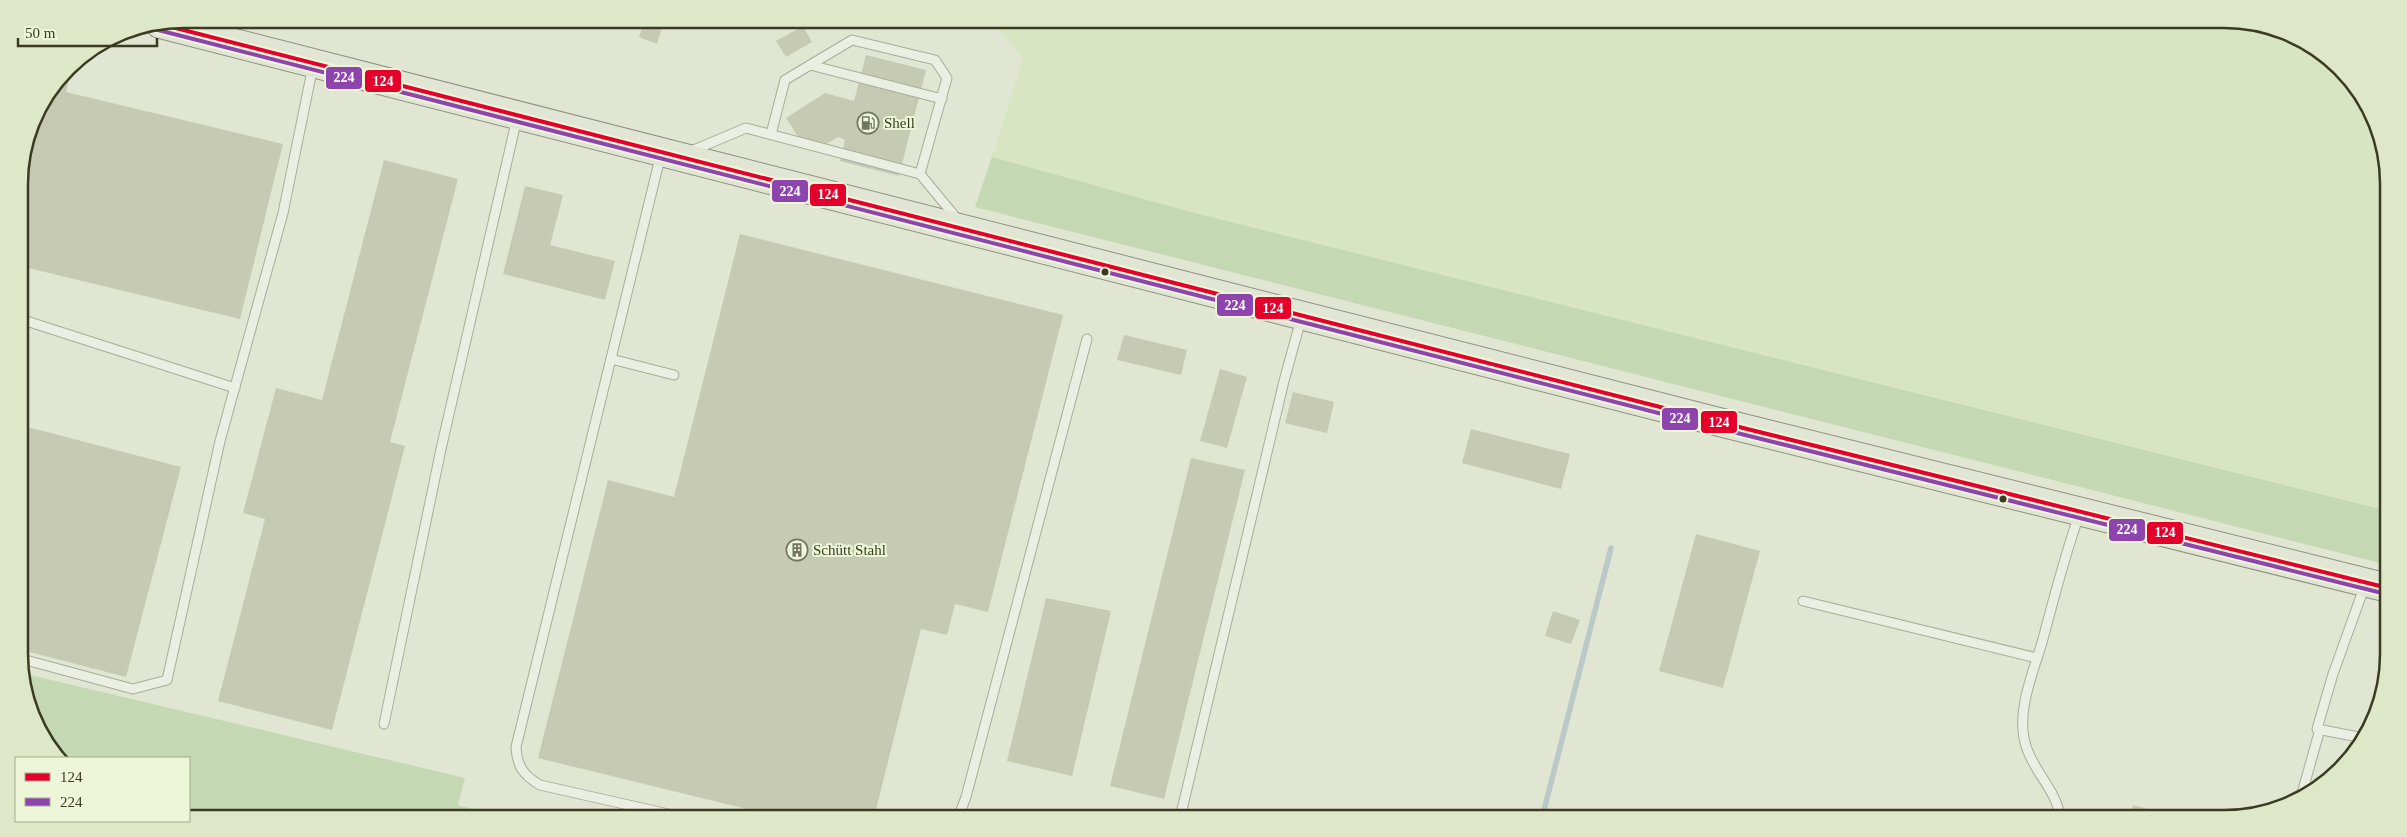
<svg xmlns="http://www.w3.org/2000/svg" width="2407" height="837" viewBox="0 0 2407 837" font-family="Georgia,serif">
<rect width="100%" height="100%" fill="#e0e6d1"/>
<polygon fill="#d8e5c2" points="991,19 2223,19 2276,27 2347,75 2371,111 2387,162 2388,511 1191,212 992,157 1023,59"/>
<g fill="#c3d8b3">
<polygon points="992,157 1191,212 2388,511 2388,565 975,207"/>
<polygon points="22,673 465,778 458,805 482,812 481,818 189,818 189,758 58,758 22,685"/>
</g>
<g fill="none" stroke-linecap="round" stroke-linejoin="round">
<polyline stroke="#bac9c7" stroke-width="5.5" points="1542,818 1611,548"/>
</g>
<g fill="#c7cab2">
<polygon points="645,19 663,24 657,44 639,37"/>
<polygon points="803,26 812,42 786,57 776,41"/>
<polygon points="866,55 926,70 899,176 840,161 845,140 838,137 826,144 799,138 786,118 825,93 854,101"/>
<polygon points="64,74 70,76 66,92 283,144 240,319 20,266 19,173 36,111"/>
<polygon points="384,160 458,179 390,442 405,446 332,730 218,701 265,519 243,513 276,388 322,400"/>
<polygon points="525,186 563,195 550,245 615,261 605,300 503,274"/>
<polygon points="740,234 1063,315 988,612 955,604 947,635 921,629 874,818 783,818 538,758 608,480 674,497"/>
<polygon points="1124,335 1187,350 1181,375 1117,360"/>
<polygon points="1220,369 1247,377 1227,448 1200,441"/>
<polygon points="1293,392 1334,402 1327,433 1285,423"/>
<polygon points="20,425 181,467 126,677 22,650"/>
<polygon points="1471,429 1570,454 1561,489 1462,463"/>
<polygon points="1191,458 1245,470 1164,799 1110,786"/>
<polygon points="1696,534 1760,551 1723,688 1659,671"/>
<polygon points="1046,598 1111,611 1072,776 1007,761"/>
<polygon points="1553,611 1580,620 1571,644 1545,636"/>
<polygon points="2384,666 2386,666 2381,698 2376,697"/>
<polygon points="2133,805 2180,817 2180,818 2130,818"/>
</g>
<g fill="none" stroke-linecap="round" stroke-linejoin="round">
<g stroke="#a8ac99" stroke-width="11">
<g id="lane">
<polyline points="810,65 942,99"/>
<polyline points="771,134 785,80 852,40 935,60 947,78 920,174"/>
<polyline points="689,152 746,128 920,174 958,220"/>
<path d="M 661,154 L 516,747 C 517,766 523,775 540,785 L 686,818"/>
<polyline points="20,319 235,388"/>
<polyline points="611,359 674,375"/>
<polyline points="1803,601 2037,658"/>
<polyline points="22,659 133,689 167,680 220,441 283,213 313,66"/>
<polyline points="2372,722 2375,715"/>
<polyline points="384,724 441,449 517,118"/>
<polyline points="2364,738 2317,729 2333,674 2365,585"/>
<polyline points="2301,797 2320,729"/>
<polyline points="958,818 966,797 1087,339"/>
<polyline points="1180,818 1284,381 1301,319"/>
<path d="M 2060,818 C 2058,792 2033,771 2026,746 C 2015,712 2034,671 2043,639 C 2054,597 2065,555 2079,515"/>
</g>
</g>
<g stroke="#8e9180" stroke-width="30">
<polyline id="primary" points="160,24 1719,422 2388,588"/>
</g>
<use href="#lane" stroke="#ebeee2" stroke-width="9"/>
<use href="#primary" stroke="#e1e6d4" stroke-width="28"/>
<g stroke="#edf6d8" stroke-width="8">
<polyline id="bus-1" points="160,24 1719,422 2388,588"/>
</g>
<g stroke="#edf6d8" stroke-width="8">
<polyline id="bus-2" points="158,30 1717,428 2386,594"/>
</g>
<use href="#bus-1" stroke="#e4002b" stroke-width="4"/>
<use href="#bus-2" stroke="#8e44ad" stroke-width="4"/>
</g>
<defs>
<g id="fuel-ring" transform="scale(1.125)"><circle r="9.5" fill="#edf6d8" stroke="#74775e" stroke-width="1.5"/><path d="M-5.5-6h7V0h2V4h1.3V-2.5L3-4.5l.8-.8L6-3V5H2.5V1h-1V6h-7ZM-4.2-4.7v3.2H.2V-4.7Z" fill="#74775e"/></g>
<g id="building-ring" transform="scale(1.125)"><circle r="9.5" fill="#edf6d8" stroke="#74775e" stroke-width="1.5"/><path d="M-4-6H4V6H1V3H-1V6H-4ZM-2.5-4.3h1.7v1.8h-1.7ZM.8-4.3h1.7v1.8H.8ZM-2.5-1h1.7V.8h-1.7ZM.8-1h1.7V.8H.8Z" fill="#74775e"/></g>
</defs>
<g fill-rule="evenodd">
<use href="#fuel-ring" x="868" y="123"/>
<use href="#building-ring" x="797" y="550"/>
</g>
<g fill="#3a3b20" stroke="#edf6d8" stroke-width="2">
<circle cx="1105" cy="272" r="4.5"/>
<circle cx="2003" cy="499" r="4.5"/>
</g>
<g text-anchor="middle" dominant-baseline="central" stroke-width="4" stroke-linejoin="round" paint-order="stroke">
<g font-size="15" fill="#3a3b20" stroke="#edf6d8" text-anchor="start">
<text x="884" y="123">Shell</text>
<text x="813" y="550">Schütt Stahl</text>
</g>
</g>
<path d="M0 0H2407V837H0ZM184 28H2224A156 156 0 0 1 2380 184V654A156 156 0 0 1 2224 810H184A156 156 0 0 1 28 654V184A156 156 0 0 1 184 28Z" fill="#dfe7c9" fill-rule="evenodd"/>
<path fill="none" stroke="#3a3b20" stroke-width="2.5" d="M184 28H2224A156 156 0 0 1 2380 184V654A156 156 0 0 1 2224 810H184A156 156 0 0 1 28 654V184A156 156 0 0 1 184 28Z"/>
<g stroke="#edf6d8" stroke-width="2">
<rect x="325" y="66" width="38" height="24" rx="5" fill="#8e44ad"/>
<rect x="364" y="69" width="38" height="24" rx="5" fill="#e4002b"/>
<rect x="771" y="179" width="38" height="24" rx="5" fill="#8e44ad"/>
<rect x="809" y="183" width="38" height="24" rx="5" fill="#e4002b"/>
<rect x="1216" y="293" width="38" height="24" rx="5" fill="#8e44ad"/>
<rect x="1254" y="296" width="38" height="24" rx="5" fill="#e4002b"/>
<rect x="1661" y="407" width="38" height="24" rx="5" fill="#8e44ad"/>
<rect x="1700" y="410" width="38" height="24" rx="5" fill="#e4002b"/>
<rect x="2108" y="518" width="38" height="24" rx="5" fill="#8e44ad"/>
<rect x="2146" y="521" width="38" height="24" rx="5" fill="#e4002b"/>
</g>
<g font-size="14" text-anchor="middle" font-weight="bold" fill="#fff">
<text x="344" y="82">224</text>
<text x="383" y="86">124</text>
<text x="790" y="196">224</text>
<text x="828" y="199">124</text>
<text x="1235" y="310">224</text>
<text x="1273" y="313">124</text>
<text x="1680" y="423">224</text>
<text x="1719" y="427">124</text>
<text x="2127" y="534">224</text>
<text x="2165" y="537">124</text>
</g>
<rect x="15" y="757" width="175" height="65" fill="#edf6d8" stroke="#a5ab8e"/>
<rect x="25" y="773" width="25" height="8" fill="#e4002b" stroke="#a5ab8e"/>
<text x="60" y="782" font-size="15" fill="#3a3b20">124</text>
<rect x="25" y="798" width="25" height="8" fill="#8e44ad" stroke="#a5ab8e"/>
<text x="60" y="807" font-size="15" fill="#3a3b20">224</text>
<path d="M18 38v8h139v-8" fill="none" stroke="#3a3b20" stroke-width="2.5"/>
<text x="25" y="38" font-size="15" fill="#3a3b20" stroke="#edf6d8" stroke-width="4" paint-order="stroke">50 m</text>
</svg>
